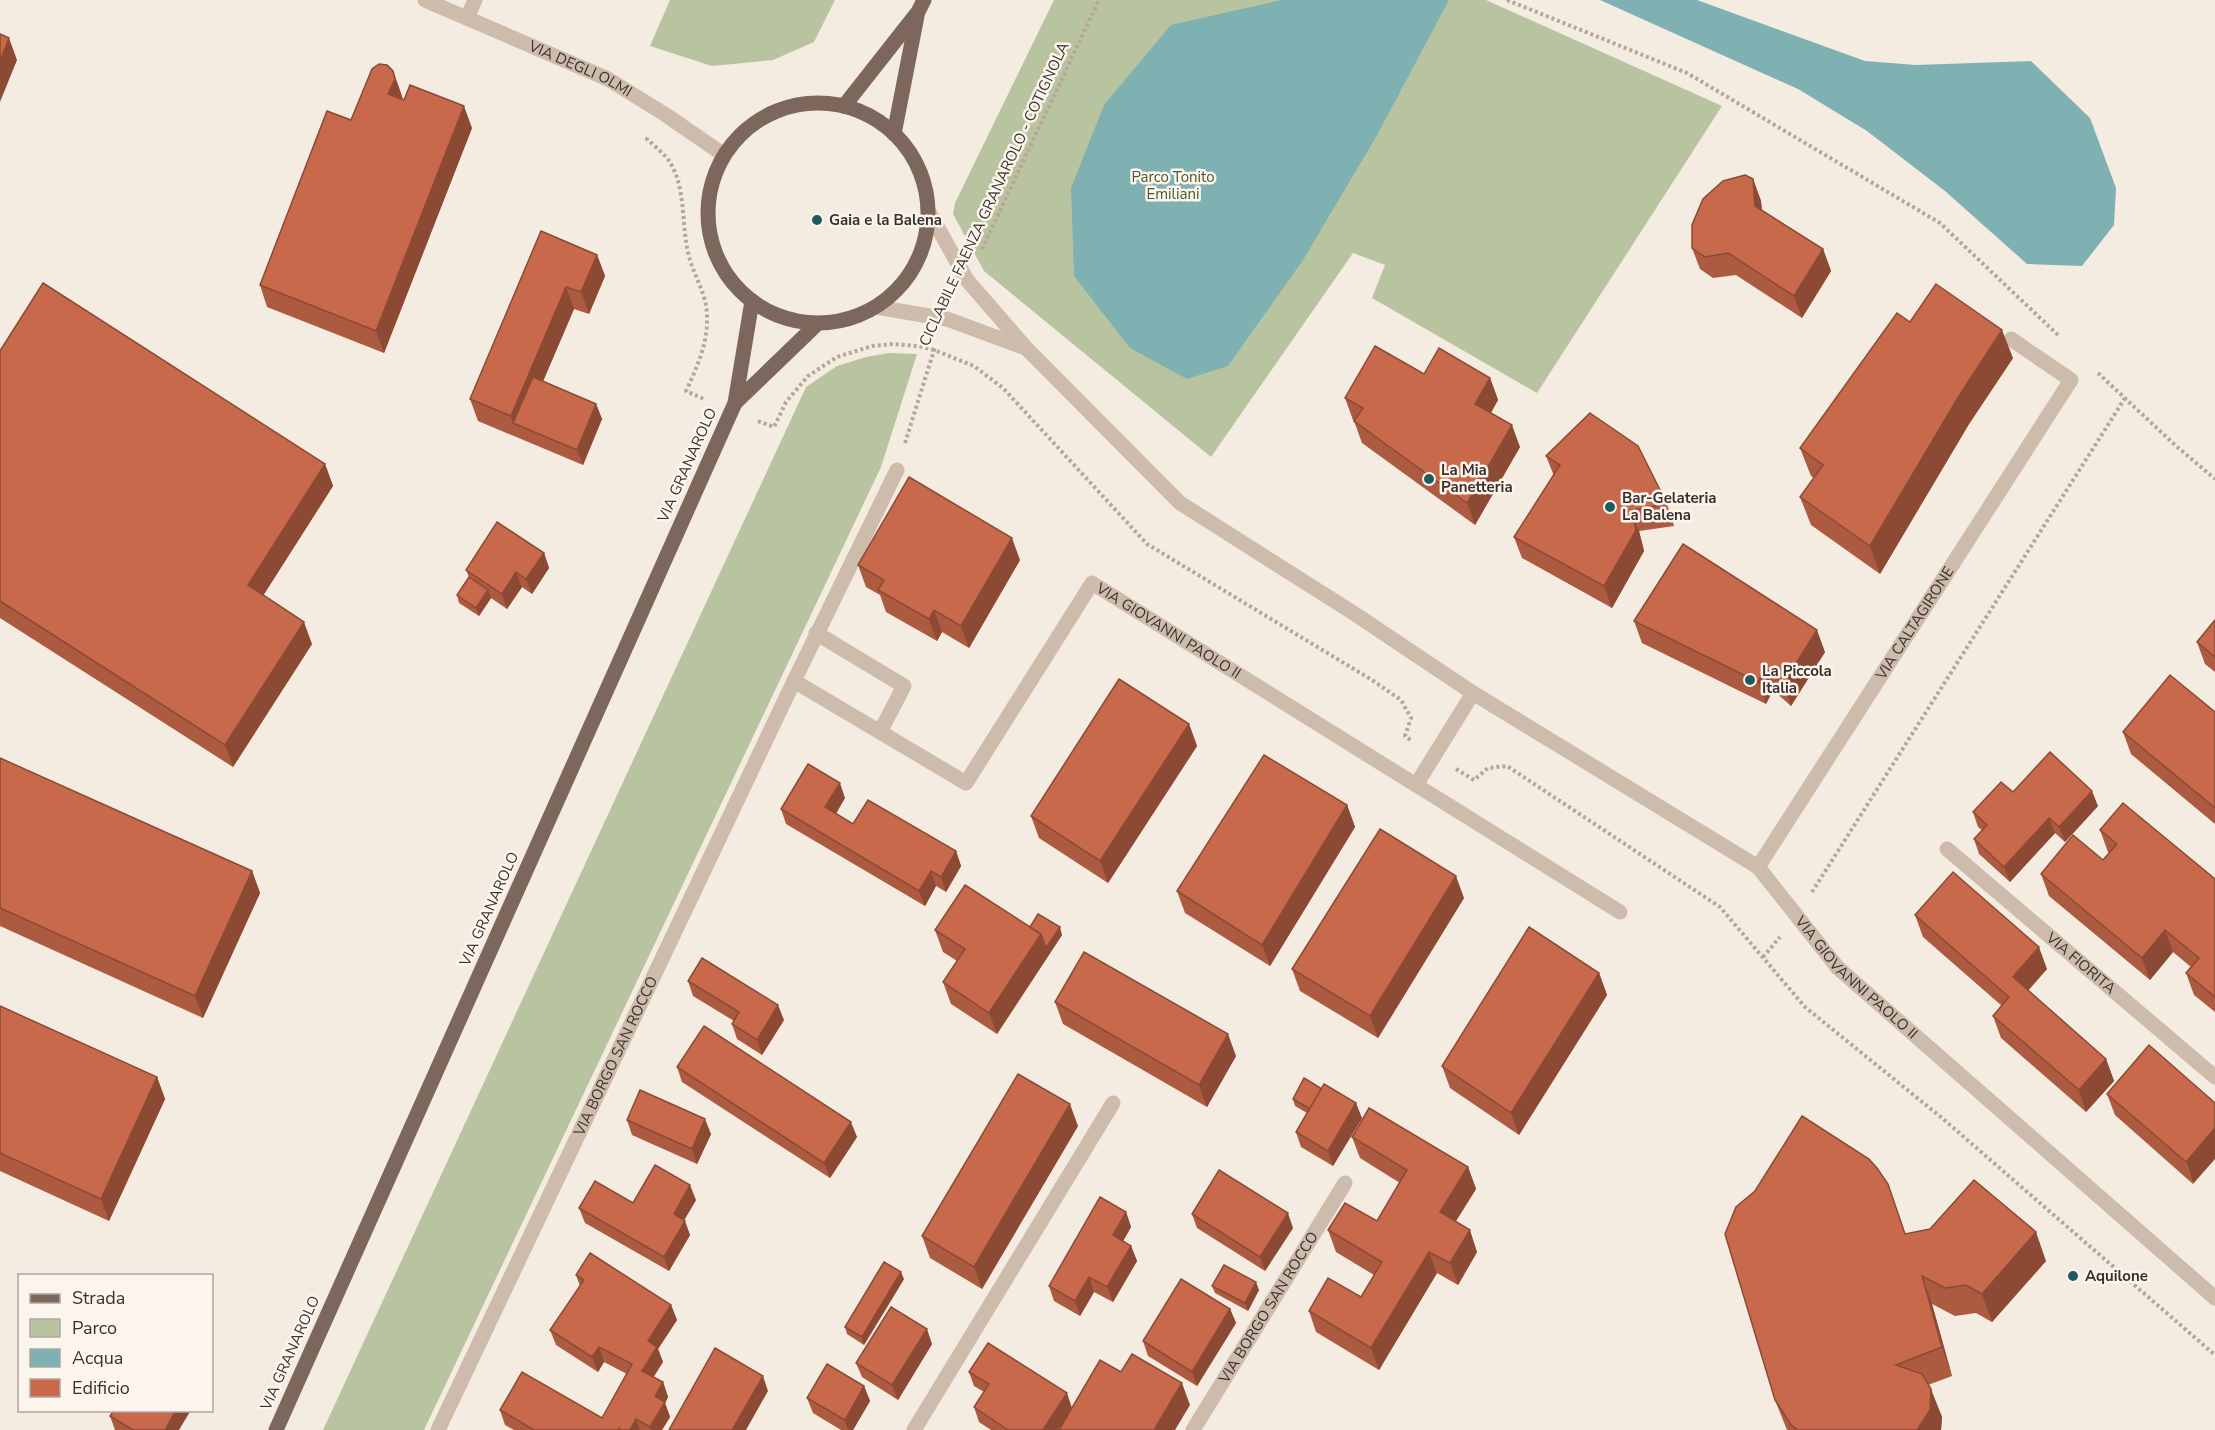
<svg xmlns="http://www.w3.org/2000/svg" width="2215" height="1430" viewBox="0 0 2215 1430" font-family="'Nunito Sans',sans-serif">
<rect width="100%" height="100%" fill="#f4ebe1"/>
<g fill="#b8c4a0">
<polygon points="670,0 835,0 814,42 773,60 712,66 650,46"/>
<polygon points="1054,0 1486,0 1722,106 1537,393 1372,298 1385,265 1353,253 1211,457 984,271 953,214 955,203"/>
<polygon points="889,353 917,354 881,467 424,1430 323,1430 806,387 837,366 866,357"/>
</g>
<g fill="#7fb0b2">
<polygon points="1282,0 1449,0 1376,137 1303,260 1228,366 1187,379 1130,348 1074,276 1071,188 1104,105 1171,25"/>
<polygon points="1600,0 1697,0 1865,61 1916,65 2031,61 2090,118 2116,188 2114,225 2082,266 2027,264 1945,191 1867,131 1798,89"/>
</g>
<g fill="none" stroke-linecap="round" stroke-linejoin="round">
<g stroke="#b9a596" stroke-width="4" stroke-dasharray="3 3" stroke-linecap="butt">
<polyline points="1507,0 1687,73 1940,223 2058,335"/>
<path d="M 648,138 L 647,139 C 653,145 661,151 667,158 C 688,186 680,228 690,260 C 696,280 707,295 707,317 C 708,343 697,367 686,391 L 706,400"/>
<polyline points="982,249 1099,0"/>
<polyline points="2098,373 2175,445 2215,479"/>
<polyline points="758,421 774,427 786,402 808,376 837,357 872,346 893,344 918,346 934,350 974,366 1003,388 1147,544 1372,680 1401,700 1411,718 1405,736 1412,741"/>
<polyline points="905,443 935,347"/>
<polyline points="1456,769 1474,780 1488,768 1507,766 1720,907 1805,1007 1942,1118 2215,1355"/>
<polyline points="1812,892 2125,398"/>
<polyline points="1763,957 1780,937"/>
</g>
<g stroke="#cdbbac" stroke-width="15">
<path id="s1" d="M 425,0 L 608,79 L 666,115 L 724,155"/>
<polyline points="467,18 475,0"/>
<path id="s2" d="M 929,212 L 967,280 L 1026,348 L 1180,503 L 1355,614 L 1473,693 L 1758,867 L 1838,968 L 2215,1298"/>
<polyline points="876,307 947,319 1023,347"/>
<polyline points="816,633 904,686 880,732"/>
<polyline points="794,681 897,470"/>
<polyline points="1416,785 1620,912"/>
<path id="s3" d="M 1947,849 L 2215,1077"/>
<path id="s4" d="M 1758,867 L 2071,380 L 2011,339"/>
<path id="s5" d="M 438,1430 L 794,681 L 966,783 L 1092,583 L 1416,785 L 1473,693"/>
<polyline points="914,1430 1113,1103"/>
<path id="s6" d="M 1193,1430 L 1345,1183"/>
</g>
<g stroke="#7d675c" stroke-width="15">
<circle cx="818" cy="213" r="110"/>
<polyline points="844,106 918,12 924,0"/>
<polyline points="894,134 917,16"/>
<polyline points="735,403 817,324"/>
<polyline points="276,1430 735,403 752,301"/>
</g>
</g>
<g fill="#ac5a40">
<polygon points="393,71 403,100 472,128 384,353 267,307 260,285 351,120"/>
<polygon points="1753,179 1761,201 1762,210 1823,249 1831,271 1802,318 1736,275 1713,278 1700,269 1692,248"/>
<polygon points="541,231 597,255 605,276 589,314 574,309 543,381 596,404 602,419 583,465 478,421 470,399"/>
<polygon points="1910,322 2013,358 1969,424 1880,574 1811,525 1800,497 1814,478 1811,476 1800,448"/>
<polygon points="0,351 325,464 333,486 263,595 312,644 233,767 0,618"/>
<polygon points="1424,374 1490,378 1498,400 1491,413 1520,447 1475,525 1362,443 1354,421 1353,420 1345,398"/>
<polygon points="1546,456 1667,504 1674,526 1639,531 1644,551 1612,608 1522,558 1514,537 1554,476"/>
<polygon points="544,553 549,568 532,594 522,587 507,609 491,598 479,616 459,603 457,595 469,577 466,570"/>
<polygon points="1020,560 969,648 942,632 937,641 886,612 880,595 866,587 858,565"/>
<polygon points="2215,620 2215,672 2205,664 2197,642"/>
<polygon points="1634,621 1825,652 1791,706 1773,690 1766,704 1642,643"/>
<polygon points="2215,712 2215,824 2131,754 2123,732"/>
<polygon points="1189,724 1197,746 1108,883 1039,838 1031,816"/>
<polygon points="0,758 252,871 260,893 203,1018 0,926"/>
<polygon points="2013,792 2098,806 2065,842 2055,833 2010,882 1979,854 1974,839 1982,830 1978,827 1973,812"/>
<polygon points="845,798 836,814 853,824 956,851 961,866 946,892 936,886 925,906 786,824 781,809"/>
<polygon points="1347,805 1355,827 1270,966 1185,913 1177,891"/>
<polygon points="2100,830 2215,879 2215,1012 2194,995 2186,973 2191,967 2173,952 2150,980 2049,896 2041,874 2103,860 2109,853 2108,852"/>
<polygon points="1464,898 1378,1038 1300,991 1292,969"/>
<polygon points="1915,915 2047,969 2028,991 2106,1059 2114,1081 2086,1112 2001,1038 1993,1016 2002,1006 1923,937"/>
<polygon points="1030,927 1062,935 997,1034 951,1004 943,982 957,961 943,952 935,930"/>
<polygon points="1599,973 1607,995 1519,1135 1450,1088 1442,1066"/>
<polygon points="688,981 784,1020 762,1055 737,1039 732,1024 734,1021 693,996"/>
<polygon points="1055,1002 1236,1056 1207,1107 1063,1024"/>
<polygon points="0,1006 157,1077 165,1099 109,1221 0,1171"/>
<polygon points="2149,1045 2193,1184 2115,1115 2107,1094"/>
<polygon points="677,1067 857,1137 830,1178 682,1082"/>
<polygon points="1322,1089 1362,1118 1333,1166 1301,1147 1296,1132 1307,1113 1295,1106 1293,1099"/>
<polygon points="627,1120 711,1134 697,1164 632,1135"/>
<polygon points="1078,1126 982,1289 930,1258 922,1236"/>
<polygon points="1352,1137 1468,1167 1476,1189 1455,1222 1477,1252 1458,1285 1437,1273 1379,1370 1316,1332 1309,1311 1361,1297 1374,1275 1336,1252 1328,1230 1377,1221 1400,1183 1360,1158"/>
<polygon points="696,1200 684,1220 690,1235 669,1271 585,1223 579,1208 633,1203"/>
<polygon points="1126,1212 1131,1227 1123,1241 1131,1246 1137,1261 1113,1302 1094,1292 1080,1316 1054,1301 1049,1286"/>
<polygon points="1192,1214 1293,1228 1265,1271 1197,1228"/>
<polygon points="1905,1234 2046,1261 1992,1322 1976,1313 1955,1316 1932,1304 1952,1376 1928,1385 1942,1417 1941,1430 1787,1430 1775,1400"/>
<polygon points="576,1275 671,1305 677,1320 658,1349 663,1362 653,1377 663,1382 668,1397 665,1403 670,1417 662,1430 514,1430 505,1425 500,1410 602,1418 627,1374 604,1362 598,1372 556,1345 550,1330 580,1286"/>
<polygon points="904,1279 864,1345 847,1334 845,1327"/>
<polygon points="1212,1286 1259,1290 1248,1311 1215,1293"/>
<polygon points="1230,1309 1236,1323 1197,1386 1148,1356 1143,1341"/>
<polygon points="932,1344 898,1400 862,1377 856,1363"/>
<polygon points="969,1372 1072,1407 1121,1372 1190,1405 1058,1430 991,1430 979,1422 974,1407 984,1392 974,1386"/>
<polygon points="864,1386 870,1401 853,1430 841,1430 813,1413 807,1398"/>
<polygon points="110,1416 179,1430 115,1430"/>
</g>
<g fill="#8c4a34">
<polygon points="9,38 17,60 0,102 0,61"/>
<polygon points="393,71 401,93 403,100 388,94"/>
<polygon points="464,106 472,128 384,353 376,331"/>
<polygon points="1753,179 1761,201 1763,228 1755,206"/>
<polygon points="1823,249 1831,271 1802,318 1794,296"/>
<polygon points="597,255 605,276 589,314 581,292"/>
<polygon points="566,287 574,309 523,428 513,423 511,416"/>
<polygon points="2002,330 2013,358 1969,424 1880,574 1870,546 1959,396"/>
<polygon points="1490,378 1498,400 1483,426 1475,404"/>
<polygon points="596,404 602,419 583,465 577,450"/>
<polygon points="1512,425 1520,447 1475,525 1467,503"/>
<polygon points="325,464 333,486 256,607 248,585"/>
<polygon points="1631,510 1639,531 1644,551 1612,608 1604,586"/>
<polygon points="1012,538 1020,560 969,648 961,626"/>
<polygon points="544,553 549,568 532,594 526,579"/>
<polygon points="516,572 522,587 507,609 502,594"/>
<polygon points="488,590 491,598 479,616 476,608"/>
<polygon points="934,610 942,632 937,641 929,619"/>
<polygon points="304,622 312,644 233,767 225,745"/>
<polygon points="1817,630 1825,652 1791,706 1783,684"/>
<polygon points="1765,668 1773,690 1766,704 1758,682"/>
<polygon points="1189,724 1197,746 1108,883 1100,861"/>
<polygon points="840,783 845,798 830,822 825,807"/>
<polygon points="2092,791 2098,806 2065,842 2059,827"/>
<polygon points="1347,805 1355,827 1270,966 1262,945"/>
<polygon points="2049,818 2055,833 2010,882 2004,867"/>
<polygon points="956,851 961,866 946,892 941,877"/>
<polygon points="252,871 260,893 203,1018 195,996"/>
<polygon points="931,871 936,886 925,906 919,891"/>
<polygon points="1456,876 1464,898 1378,1038 1370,1016"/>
<polygon points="1060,927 1062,935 997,1034 989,1013 1041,934"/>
<polygon points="2165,930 2173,952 2150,980 2142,958"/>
<polygon points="2039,947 2047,969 2020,999 2013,977"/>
<polygon points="1599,973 1607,995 1519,1135 1511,1113"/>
<polygon points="778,1005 784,1020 762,1055 757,1040"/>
<polygon points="1228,1034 1236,1056 1207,1107 1199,1085"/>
<polygon points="2106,1059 2114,1081 2086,1112 2079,1090"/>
<polygon points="157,1077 165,1099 109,1221 101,1199"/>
<polygon points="1356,1103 1362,1118 1333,1166 1328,1151"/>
<polygon points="1070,1104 1078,1126 982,1289 974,1267"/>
<polygon points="705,1119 711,1134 697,1164 692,1149"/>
<polygon points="851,1122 857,1137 830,1178 824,1163"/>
<polygon points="2215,1128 2215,1159 2193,1184 2186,1162"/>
<polygon points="1468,1167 1476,1189 1448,1234 1440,1212"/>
<polygon points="690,1185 696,1200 679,1229 674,1214"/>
<polygon points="1126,1212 1131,1227 1118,1250 1113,1235"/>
<polygon points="1288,1213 1293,1228 1265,1271 1260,1257"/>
<polygon points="685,1221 690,1235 669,1271 664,1257"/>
<polygon points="1470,1230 1477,1252 1458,1285 1450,1263"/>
<polygon points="2036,1232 2046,1261 1992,1322 1982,1294"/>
<polygon points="1131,1246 1137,1261 1113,1302 1107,1287"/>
<polygon points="1429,1252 1437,1273 1379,1370 1371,1348"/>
<polygon points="901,1272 904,1279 864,1345 862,1337"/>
<polygon points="1922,1276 1932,1304 1952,1376 1942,1347"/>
<polygon points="1089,1277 1094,1292 1080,1316 1075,1301"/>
<polygon points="1256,1282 1259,1290 1248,1311 1245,1303"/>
<polygon points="671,1305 677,1320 658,1349 663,1362 648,1386 642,1371 648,1341"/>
<polygon points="1230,1309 1236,1323 1197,1386 1192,1372"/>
<polygon points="927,1329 932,1344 898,1400 892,1385"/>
<polygon points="599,1347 604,1362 598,1372 592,1357"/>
<polygon points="763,1376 768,1391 746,1430 732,1430"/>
<polygon points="663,1382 668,1397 665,1403 670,1417 662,1430 651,1430 650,1427 655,1396"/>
<polygon points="1182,1383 1190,1405 1175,1430 1154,1430"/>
<polygon points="864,1386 870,1401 853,1430 848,1430 845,1420"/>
<polygon points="1931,1389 1942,1417 1941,1430 1917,1430"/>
<polygon points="1067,1393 1072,1408 1058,1430 1043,1430"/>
<polygon points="176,1410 191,1410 179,1430 165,1430"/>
<polygon points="636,1419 640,1430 630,1430"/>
</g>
<g fill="#c8694b" stroke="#8c4a34" stroke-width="1.5">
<polygon points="0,34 9,38 0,61"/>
<polygon points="379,64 387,65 393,71 395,79 388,94 404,100 410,85 464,106 376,331 260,285 327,111 351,120 372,69"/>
<polygon points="1745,175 1753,179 1755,206 1823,249 1794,296 1728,253 1705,257 1692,248 1692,225 1703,199 1723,181"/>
<polygon points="541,231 597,255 581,292 566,287 511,416 470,399"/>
<polygon points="43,283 325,464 248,585 304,622 225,745 0,601 0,351"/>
<polygon points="1936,284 2002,330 1959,396 1870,546 1800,497 1823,465 1800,448 1897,313 1910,322"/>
<polygon points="1375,346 1424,374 1439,348 1490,378 1475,404 1512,425 1467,503 1354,421 1363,408 1345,398"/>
<polygon points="533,377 596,404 577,450 513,423"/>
<polygon points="1590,413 1638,446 1667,504 1631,510 1636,530 1604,586 1514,537 1560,465 1546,456"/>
<polygon points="909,477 1012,538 961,626 934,610 929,619 878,590 884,580 858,565"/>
<polygon points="497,522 544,553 526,579 516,572 502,594 466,570"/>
<polygon points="1683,544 1817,630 1783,684 1765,668 1758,682 1634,621"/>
<polygon points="469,577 488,590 476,608 457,595"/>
<polygon points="2215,620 2215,657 2197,642"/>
<polygon points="2170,675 2215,712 2215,808 2123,732"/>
<polygon points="1119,679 1189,724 1100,861 1031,816"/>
<polygon points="2050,752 2092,791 2059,827 2049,818 2004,867 1974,839 1987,825 1973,812 2001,782 2013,792"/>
<polygon points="1264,755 1347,805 1262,945 1177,891"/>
<polygon points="0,758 252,871 195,996 0,908"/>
<polygon points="808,764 840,783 825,807 853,824 868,800 956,851 941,877 931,871 919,891 781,809"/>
<polygon points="2123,803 2215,879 2215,997 2186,973 2199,958 2165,930 2142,958 2041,874 2073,835 2103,860 2117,844 2100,830"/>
<polygon points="1380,829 1456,876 1370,1016 1292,969"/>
<polygon points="1953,872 2039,947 2013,977 2106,1059 2079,1090 1993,1016 2009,997 1915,915"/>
<polygon points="965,885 1041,934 989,1013 943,982 965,949 935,930"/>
<polygon points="1038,914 1060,927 1046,948 1041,934 1030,927"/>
<polygon points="1529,927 1599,973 1511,1113 1442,1066"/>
<polygon points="1084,952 1228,1034 1199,1085 1055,1002"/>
<polygon points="702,958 778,1005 757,1040 732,1024 739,1012 688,981"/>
<polygon points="0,1006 157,1077 101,1199 0,1153"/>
<polygon points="704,1026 851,1122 824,1163 677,1067"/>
<polygon points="2149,1045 2215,1103 2215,1128 2186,1162 2107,1094"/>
<polygon points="1018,1074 1070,1104 974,1267 922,1236"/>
<polygon points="1304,1078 1322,1089 1310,1109 1293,1099"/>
<polygon points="1324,1084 1356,1103 1328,1151 1296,1132"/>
<polygon points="640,1090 705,1119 692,1149 627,1120"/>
<polygon points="1369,1108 1468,1167 1440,1212 1470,1230 1450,1263 1429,1252 1371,1348 1309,1311 1328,1278 1361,1297 1382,1262 1328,1230 1345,1203 1377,1221 1407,1170 1352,1137"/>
<polygon points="1802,1116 1869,1159 1877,1168 1888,1184 1905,1234 1930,1229 1974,1180 2036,1232 1982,1294 1966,1285 1945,1288 1922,1276 1942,1347 1896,1365 1922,1374 1931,1389 1930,1410 1917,1430 1798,1430 1791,1425 1775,1400 1725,1234 1736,1207 1755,1191"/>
<polygon points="655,1165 690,1185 674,1214 685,1221 664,1257 579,1208 595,1181 633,1203"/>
<polygon points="1219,1170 1288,1213 1260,1257 1192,1214"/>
<polygon points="1100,1197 1126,1212 1113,1235 1131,1246 1107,1287 1089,1277 1075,1301 1049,1286"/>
<polygon points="590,1253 671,1305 648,1341 657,1347 642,1371 663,1382 655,1396 665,1402 650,1427 636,1419 630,1430 622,1430 619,1428 618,1430 534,1430 500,1410 522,1372 602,1418 632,1364 599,1347 592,1357 550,1330 584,1280 576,1275"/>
<polygon points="884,1262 901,1272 862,1337 845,1327"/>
<polygon points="1224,1265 1256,1282 1245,1303 1212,1286"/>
<polygon points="1181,1279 1230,1309 1192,1372 1143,1341"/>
<polygon points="891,1307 927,1329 892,1385 856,1363"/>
<polygon points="988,1343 1067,1393 1043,1430 1008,1430 974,1407 989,1384 969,1372"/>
<polygon points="715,1348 763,1376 732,1430 669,1430"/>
<polygon points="1132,1354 1182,1383 1154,1430 1059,1430 1100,1360 1121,1372"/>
<polygon points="827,1364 864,1386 845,1420 807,1398"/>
<polygon points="114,1410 176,1410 165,1430 133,1430 110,1416"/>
</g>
<g fill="#1f5a5e" stroke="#fbf5ee" stroke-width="2">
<circle cx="817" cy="220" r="6"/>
<circle cx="1429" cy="479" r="6"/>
<circle cx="1610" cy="507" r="6"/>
<circle cx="1750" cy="680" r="6"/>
<circle cx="2073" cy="1276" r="6"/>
</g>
<g text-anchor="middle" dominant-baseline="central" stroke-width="5" stroke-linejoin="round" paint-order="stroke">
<g font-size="15" fill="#3b302b" stroke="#fbf5ee">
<text stroke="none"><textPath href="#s1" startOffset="170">VIA DEGLI OLMI</textPath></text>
<text transform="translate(994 194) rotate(-65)">CICLABILE FAENZA GRANAROLO - COTIGNOLA</text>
<text transform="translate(687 465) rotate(-66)">VIA GRANAROLO</text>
<text stroke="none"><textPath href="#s4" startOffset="290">VIA CALTAGIRONE</textPath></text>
<text stroke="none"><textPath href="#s5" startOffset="1356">VIA GIOVANNI PAOLO II</textPath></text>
<text transform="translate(489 909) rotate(-66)">VIA GRANAROLO</text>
<text stroke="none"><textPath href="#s3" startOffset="176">VIA FIORITA</textPath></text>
<text stroke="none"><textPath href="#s2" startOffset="1218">VIA GIOVANNI PAOLO II</textPath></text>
<text stroke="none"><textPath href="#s5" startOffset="414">VIA BORGO SAN ROCCO</textPath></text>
<text stroke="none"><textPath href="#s6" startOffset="144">VIA BORGO SAN ROCCO</textPath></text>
<text transform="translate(290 1353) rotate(-66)">VIA GRANAROLO</text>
</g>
<g font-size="15" fill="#4a5a2e" stroke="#fbf5ee">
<text x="1173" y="177">Parco Tonito<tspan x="1173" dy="17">Emiliani</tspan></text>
</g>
<g font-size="15" font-weight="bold" fill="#3b302b" stroke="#fbf5ee" text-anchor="start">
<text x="829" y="220">Gaia e la Balena</text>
<text x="1441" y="470">La Mia<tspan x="1441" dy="17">Panetteria</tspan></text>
<text x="1622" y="498">Bar-Gelateria<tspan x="1622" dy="17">La Balena</tspan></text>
<text x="1762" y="671">La Piccola<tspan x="1762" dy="17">Italia</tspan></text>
<text x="2085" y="1276">Aquilone</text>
</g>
</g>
<rect x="18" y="1274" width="195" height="138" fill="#fbf5ee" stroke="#aea6a0" stroke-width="1.5"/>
<rect x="30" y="1294" width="30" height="9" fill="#7d675c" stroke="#aea6a0" stroke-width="1.5"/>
<text x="72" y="1304" font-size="18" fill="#3b302b">Strada</text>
<rect x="30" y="1319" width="30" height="18" fill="#b8c4a0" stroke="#aea6a0" stroke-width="1.5"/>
<text x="72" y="1334" font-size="18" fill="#3b302b">Parco</text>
<rect x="30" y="1349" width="30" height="18" fill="#7fb0b2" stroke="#aea6a0" stroke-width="1.5"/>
<text x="72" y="1364" font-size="18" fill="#3b302b">Acqua</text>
<rect x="30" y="1379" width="30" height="18" fill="#c8694b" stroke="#aea6a0" stroke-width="1.5"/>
<text x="72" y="1394" font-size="18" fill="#3b302b">Edificio</text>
</svg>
